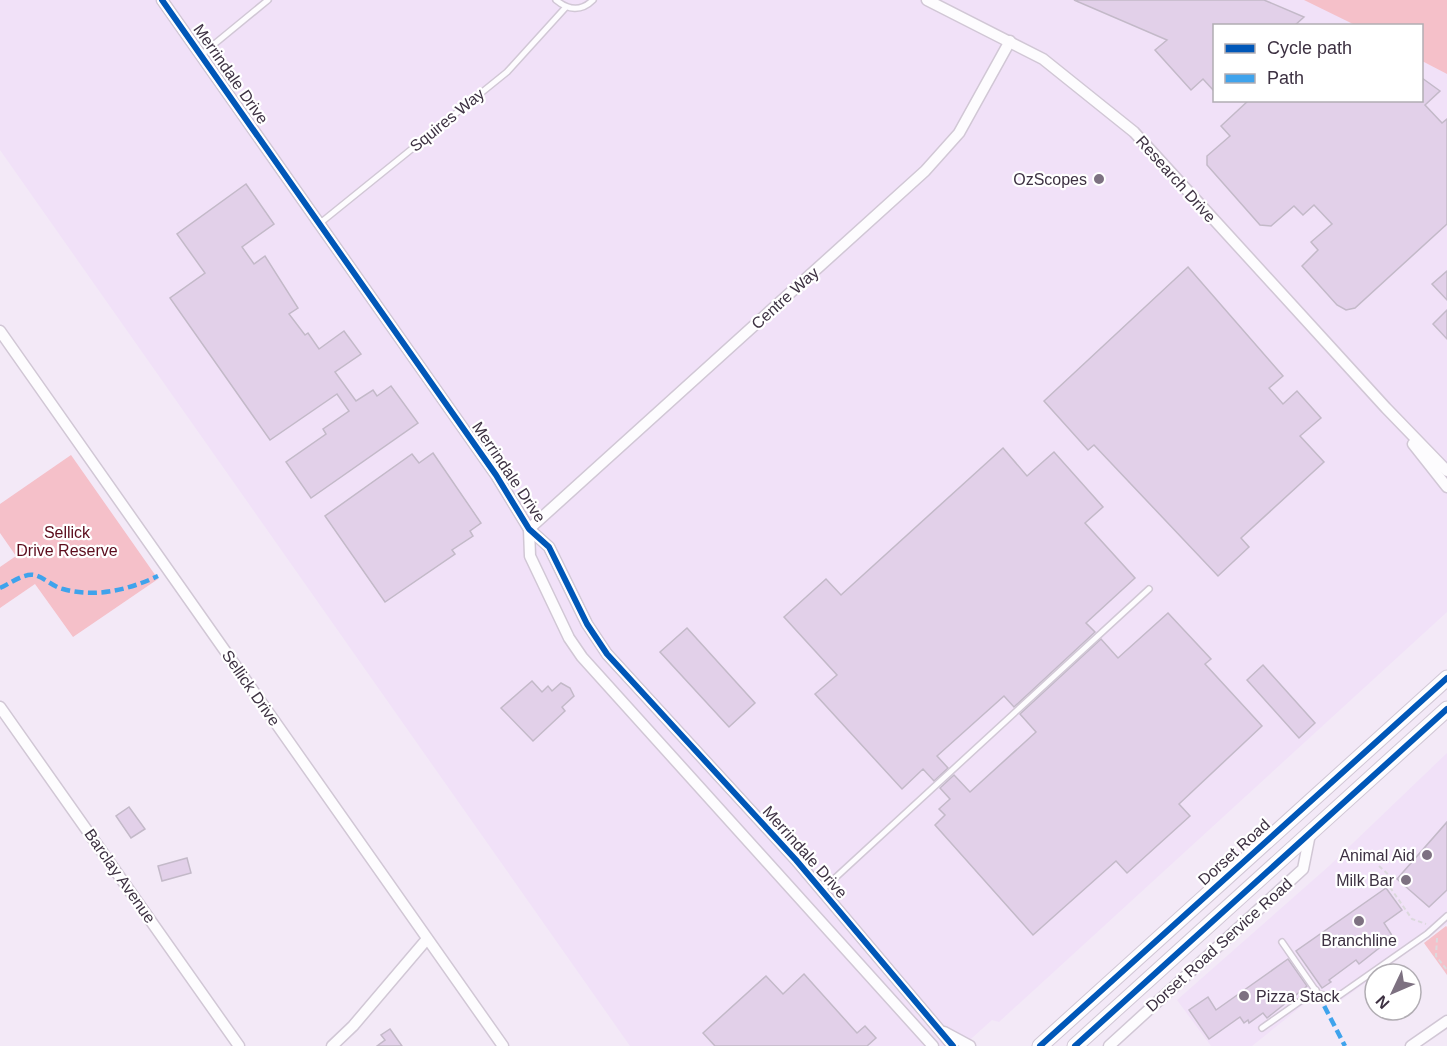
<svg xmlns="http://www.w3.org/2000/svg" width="1447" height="1046" viewBox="0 0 1447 1046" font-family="Helvetica,sans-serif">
<rect width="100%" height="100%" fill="#f3e9f7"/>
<g fill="#f1e1f8">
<polygon points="0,0 1304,0 1315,4 1355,25 1214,26 1214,100 1422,100 1422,61 1447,74 1447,612 999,1022 992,1020 963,1046 630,1046 0,150"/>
<polygon points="1447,753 1447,924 1339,1002 1314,999 1303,1005 1252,1046 1211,1046 1177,1000 1329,866"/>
</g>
<g fill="#f5c0c9">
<polygon points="1304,0 1447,0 1447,74 1422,61 1422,26 1355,25"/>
<polygon points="71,455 158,579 73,637 35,584 0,608 0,567 16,556 0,533 0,504"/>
<polygon points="1446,926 1447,927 1447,975 1424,943"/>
</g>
<g fill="#e2d0e9" stroke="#c3b9c8" stroke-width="1.5">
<polygon points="1074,0 1264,0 1304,17 1294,26 1215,26 1215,92 1203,79 1191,90 1155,50 1167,40"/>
<polygon points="1422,78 1440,91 1425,105 1442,123 1447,119 1447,224 1355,308 1346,310 1337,305 1302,266 1318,250 1311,242 1332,224 1314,205 1303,215 1294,206 1271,226 1260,225 1207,165 1207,156 1230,136 1221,126 1249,100 1422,100"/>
<polygon points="246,184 274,224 242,247 254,264 265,256 298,308 289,314 305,335 308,333 319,349 344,331 361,354 335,372 356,401 373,390 377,396 391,386 418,423 311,498 286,462 326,434 323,429 349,411 337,394 270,440 170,298 205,273 177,234"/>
<polygon points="1188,267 1283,376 1269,388 1283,404 1297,391 1321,418 1300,436 1324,462 1241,538 1249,547 1218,576 1094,445 1088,450 1044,401"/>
<polygon points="1447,271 1447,300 1432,284"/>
<polygon points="1447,310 1447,339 1433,324"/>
<polygon points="1003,448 1027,476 1054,452 1103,507 1085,523 1135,578 1086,623 1095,632 1014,707 1004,696 937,756 948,768 934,781 923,769 902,789 815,694 837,675 784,617 826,579 841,595"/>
<polygon points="433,453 481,523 470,531 473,536 452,550 455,554 385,602 325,516 412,454 419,463"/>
<polygon points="1168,613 1211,659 1205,664 1262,726 1179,804 1190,816 1127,873 1116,861 1033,935 935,825 945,815 939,809 950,799 940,788 954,775 970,792 1036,732 1020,714 1101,639 1118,658"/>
<polygon points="687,628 755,703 729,727 660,652"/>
<polygon points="1263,665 1315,723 1299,738 1247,680"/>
<polygon points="532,681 542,692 548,686 552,691 561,683 570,688 574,696 562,707 565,711 533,741 501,708"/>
<polygon points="129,807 145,829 131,838 116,816"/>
<polygon points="1447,822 1447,890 1429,907 1397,879"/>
<polygon points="187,858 191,873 162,881 158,866"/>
<polygon points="1386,888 1402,910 1384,923 1393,937 1359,964 1356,960 1329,980 1331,982 1322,988 1296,951"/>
<polygon points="1288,959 1307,986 1267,1018 1263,1013 1249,1023 1248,1020 1244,1023 1240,1017 1209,1039 1189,1010 1208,997 1216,1010"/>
<polygon points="804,974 857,1033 865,1026 876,1038 867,1046 715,1046 703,1033 766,976 783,994"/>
<polygon points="390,1029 402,1046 377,1046 385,1040 381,1035"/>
</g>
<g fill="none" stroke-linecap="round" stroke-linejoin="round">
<g stroke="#d1c7d5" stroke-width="8">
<g id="lane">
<path d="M 556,0 C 568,10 581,12 593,0"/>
<polyline points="201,55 268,0"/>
<polyline points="319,224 507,72 566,7"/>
<polyline points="822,890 1149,589"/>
<polyline points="1282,942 1318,994 1337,997 1427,934 1447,916"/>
<polyline points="1262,1028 1316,990"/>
</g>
</g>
<g stroke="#d1c7d5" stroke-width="13">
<g id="street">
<polyline points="162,0 496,475 529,529 549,547 587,624 607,654 796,860 953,1046"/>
<polyline points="927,0 1043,59 1134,132 1386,408 1447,471"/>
<polyline points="0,331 503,1046"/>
<polyline points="1413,444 1447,487"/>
<polyline points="529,529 925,171 959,133 1010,41"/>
<polyline points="529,529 530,556 569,638 582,657 933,1046"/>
<polyline points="0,707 239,1046"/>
<polyline points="944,1032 970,1046"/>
<polyline points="332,1046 353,1026 427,939"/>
<polyline points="1109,1046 1303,869 1310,834"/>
<polyline points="1411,1046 1447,1021"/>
</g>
</g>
<g stroke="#d1c7d5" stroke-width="17">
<g id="primary">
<polyline points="1040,1046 1447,678"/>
<polyline points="1075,1046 1447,709"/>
</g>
</g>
<g stroke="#dcd9dd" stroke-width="2" stroke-dasharray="4.5 3" stroke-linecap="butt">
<polyline points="1379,866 1392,878 1387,883 1412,919 1426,924"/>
<polyline points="1437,938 1436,956 1447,970"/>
</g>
<use href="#lane" stroke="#fdfcfe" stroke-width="5"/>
<use href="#street" stroke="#fdfcfe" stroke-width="10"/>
<use href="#primary" stroke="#fdfcfe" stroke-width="15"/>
<g stroke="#3fa3ec" stroke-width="4.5" stroke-dasharray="9 4.5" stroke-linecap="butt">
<path d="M 0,588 C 9,584 24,573 34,575 C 44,577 53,587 63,589 C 96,598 128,590 158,576"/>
<polyline points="1318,994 1345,1046"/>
</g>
<g stroke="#fff" stroke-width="10">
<g id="cycleway">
<polyline points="162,0 496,475 529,529 549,547 587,624 607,654 796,860 953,1046"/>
<polyline points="1040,1046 1447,678"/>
<polyline points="1075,1046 1447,709"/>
</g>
</g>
<use href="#cycleway" stroke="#0057b8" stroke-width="6"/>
</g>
<g fill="#7d7181" stroke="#fff" stroke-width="2">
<circle cx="1099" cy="179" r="6"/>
<circle cx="1427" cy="855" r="6"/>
<circle cx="1406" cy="880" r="6"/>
<circle cx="1359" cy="921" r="6"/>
<circle cx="1244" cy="996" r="6"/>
</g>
<g text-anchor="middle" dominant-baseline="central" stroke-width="4.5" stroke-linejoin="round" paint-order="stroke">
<g font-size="16" fill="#3d3142" stroke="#fff">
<text transform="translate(231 74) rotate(55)">Merrindale Drive</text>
<text transform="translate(447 120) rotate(-39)">Squires Way</text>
<text transform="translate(1176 179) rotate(48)">Research Drive</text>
<text transform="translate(785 298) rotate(-42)">Centre Way</text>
<text transform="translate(509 472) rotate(56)">Merrindale Drive</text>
<text transform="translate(251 688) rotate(55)">Sellick Drive</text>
<text transform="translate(805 852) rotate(48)">Merrindale Drive</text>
<text transform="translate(1234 852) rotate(-42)">Dorset Road</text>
<text transform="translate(120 876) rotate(55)">Barclay Avenue</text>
<text transform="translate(1219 945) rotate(-42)">Dorset Road Service Road</text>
</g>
<g font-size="16" fill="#3d3142" stroke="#fff" text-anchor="end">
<text x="1087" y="179">OzScopes</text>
<text x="1415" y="855">Animal Aid</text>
<text x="1394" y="880">Milk Bar</text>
<text x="1359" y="940" text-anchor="middle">Branchline</text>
<text x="1256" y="996" text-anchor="start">Pizza Stack</text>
</g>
<g font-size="16" fill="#5c0d1d" stroke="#fff">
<text x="67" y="532">Sellick<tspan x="67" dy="18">Drive Reserve</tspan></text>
</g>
</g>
<rect x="1213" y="24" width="210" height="78" fill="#ffffff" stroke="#b1adb3" stroke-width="1.5"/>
<rect x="1225" y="44" width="30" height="9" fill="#0057b8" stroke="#b1adb3" stroke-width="1.5"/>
<text x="1267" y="54" font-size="18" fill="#3d3142">Cycle path</text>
<rect x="1225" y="74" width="30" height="9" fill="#3fa3ec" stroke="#b1adb3" stroke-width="1.5"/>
<text x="1267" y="84" font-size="18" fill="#3d3142">Path</text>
<g transform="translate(1393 992) rotate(226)"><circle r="28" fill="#ffffff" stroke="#b1adb3" stroke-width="1.5"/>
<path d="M0-4.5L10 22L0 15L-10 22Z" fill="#7d7181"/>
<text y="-9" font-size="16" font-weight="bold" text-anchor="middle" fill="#3d3142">N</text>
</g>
</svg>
